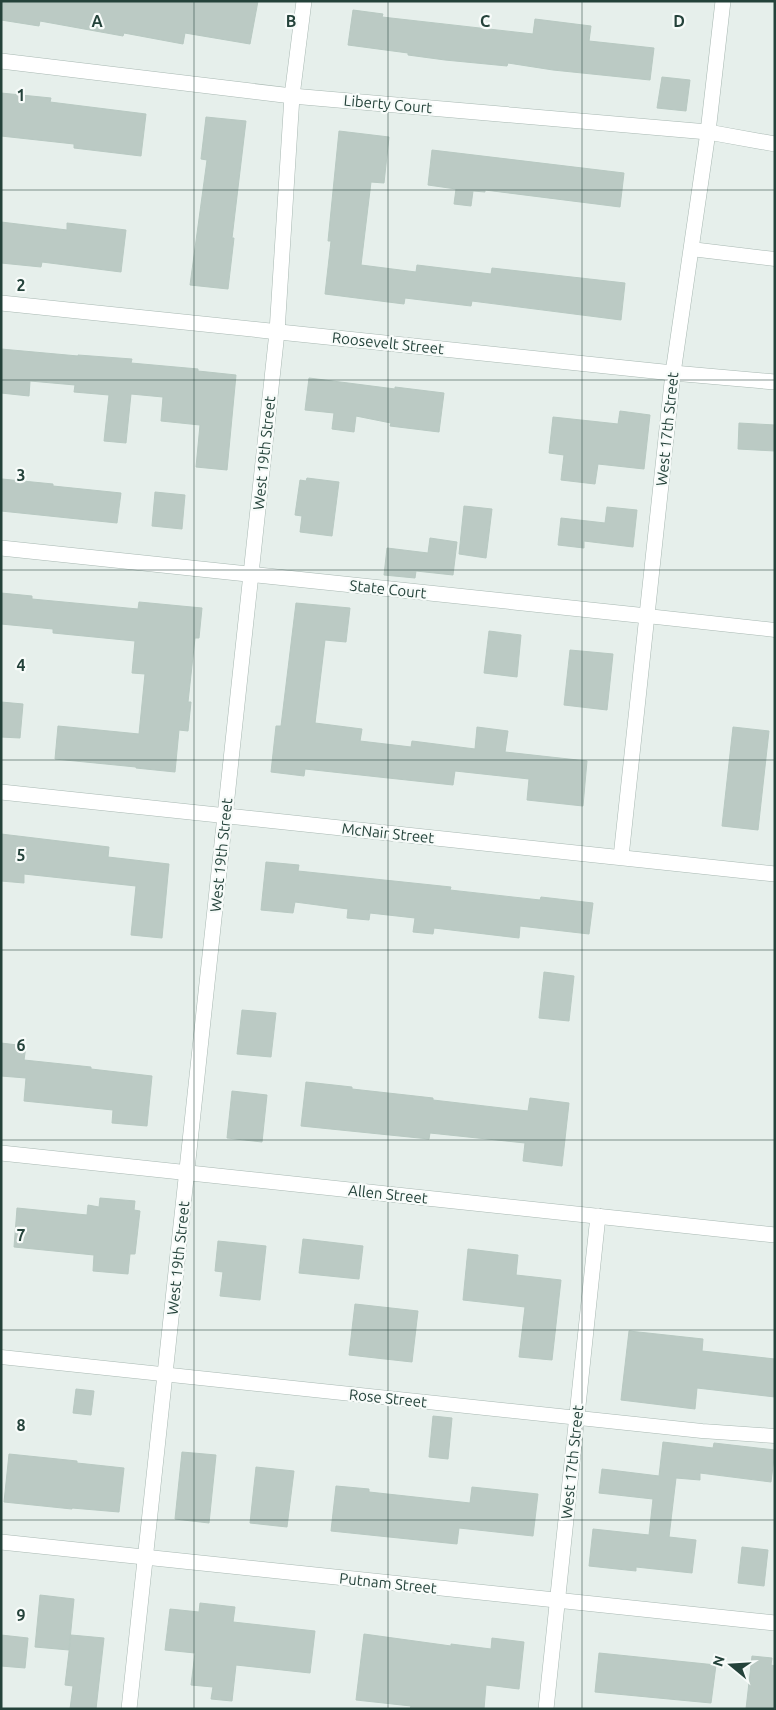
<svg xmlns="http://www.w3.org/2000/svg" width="776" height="1710" viewBox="0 0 776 1710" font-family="Ubuntu,sans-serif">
<rect width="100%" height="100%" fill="#e6efeb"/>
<g fill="#bbcac4" stroke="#b8c9c2">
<polygon points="1,1 258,1 250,44 185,33 183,44 124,33 123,36 40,21 39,26 1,20"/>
<polygon points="353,10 383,14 382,17 533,34 535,19 591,26 589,41 654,48 650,80 553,70 508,63 507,66 445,60 408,55 408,53 348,45"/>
<polygon points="662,77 690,80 686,111 657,108"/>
<polygon points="1,93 51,98 50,102 146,114 141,156 74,148 74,144 1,136"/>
<polygon points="206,117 246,121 232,238 234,238 228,289 190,285 207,160 201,159"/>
<polygon points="339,131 389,137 384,183 371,182 361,265 416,272 417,265 491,274 492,268 625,283 621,320 472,301 471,306 405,298 404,304 325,294 331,241 328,241"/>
<polygon points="432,150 624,173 620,207 485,190 485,192 473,191 471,206 454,204 456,189 428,185"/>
<polygon points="1,222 67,230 67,223 126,230 121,272 42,262 41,267 1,263"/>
<polygon points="1,349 78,356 78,355 132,359 131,363 198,369 198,371 236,375 227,470 196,467 200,425 161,421 163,397 131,394 126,443 104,441 109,395 74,392 75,385 30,381 29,396 1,393"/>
<polygon points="309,378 395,389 395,387 444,393 439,432 390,426 391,423 356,416 354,432 332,429 334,413 305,410"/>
<polygon points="620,411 650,415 644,469 598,464 595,484 561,480 564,455 549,453 553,417 618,424"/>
<polygon points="739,423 775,425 775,451 738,449"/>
<polygon points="307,478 339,482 332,536 300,532 302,516 295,515 300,480 306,481"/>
<polygon points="2,479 53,484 53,486 121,493 117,523 1,511"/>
<polygon points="155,492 185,495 182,529 152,526"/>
<polygon points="464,506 492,509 486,558 459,554"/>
<polygon points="607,507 637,510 633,547 584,541 584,548 558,545 561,518 605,523"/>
<polygon points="430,538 457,542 453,575 416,571 415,578 384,575 387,548 428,553"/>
<polygon points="1,593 32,596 32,599 138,609 139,602 202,608 199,638 195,638 188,702 191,702 188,731 179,730 175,772 136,768 136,767 55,759 58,726 139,734 145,674 132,673 135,641 53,633 53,629 1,624"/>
<polygon points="296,603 350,608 346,642 325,640 315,723 362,729 360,741 411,747 412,741 475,749 477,727 508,731 505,752 587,761 583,806 527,800 529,779 455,771 453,785 305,769 304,776 271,772 276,726 281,726"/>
<polygon points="489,631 521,635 517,677 484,673"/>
<polygon points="570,650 613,654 607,710 564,705"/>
<polygon points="1,702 23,704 20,738 1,737"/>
<polygon points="733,727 769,731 758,830 722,826"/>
<polygon points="1,834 109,847 108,857 169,864 162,938 131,935 136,886 24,874 24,883 1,881"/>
<polygon points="266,862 299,865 298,871 451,887 450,890 540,900 541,897 593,903 589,934 520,926 519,938 434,928 433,934 413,932 415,918 370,913 369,920 347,918 348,909 295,902 293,913 261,910"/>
<polygon points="544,972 574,976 569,1021 539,1018"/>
<polygon points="242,1010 276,1013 271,1057 237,1054"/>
<polygon points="1,1043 26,1046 24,1060 91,1067 91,1069 152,1076 147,1126 112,1123 113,1110 24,1101 26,1078 1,1076"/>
<polygon points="306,1082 352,1087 352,1089 433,1098 433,1100 528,1111 530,1098 569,1103 562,1166 523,1161 525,1143 430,1133 429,1139 301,1126"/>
<polygon points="232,1091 267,1095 262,1142 227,1138"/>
<polygon points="100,1198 135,1201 134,1210 140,1211 135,1254 130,1254 128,1274 93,1271 94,1255 14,1247 17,1208 87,1215 88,1205 99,1207"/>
<polygon points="303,1239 363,1246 359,1279 299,1273"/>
<polygon points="218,1241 266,1246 260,1300 220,1296 223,1272 215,1271"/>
<polygon points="468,1249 518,1255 516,1275 561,1280 552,1360 519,1357 525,1307 463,1300"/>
<polygon points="355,1304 418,1311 412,1362 349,1355"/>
<polygon points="629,1331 703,1339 702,1351 775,1359 775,1397 697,1388 695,1409 621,1400"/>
<polygon points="76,1389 94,1391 91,1415 73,1413"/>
<polygon points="433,1416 452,1418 448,1459 429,1457"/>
<polygon points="663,1442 713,1448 714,1443 775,1450 771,1482 700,1473 700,1480 676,1478 669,1537 696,1540 692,1573 636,1567 636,1571 589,1566 593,1529 649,1535 653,1499 599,1493 602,1469 659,1476"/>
<polygon points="182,1452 216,1455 209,1523 175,1519"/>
<polygon points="9,1454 77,1461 77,1463 124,1468 119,1512 72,1508 72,1509 4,1502"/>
<polygon points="256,1467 294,1471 287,1527 250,1523"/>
<polygon points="336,1486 369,1489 369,1492 470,1503 472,1487 538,1494 533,1536 459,1528 457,1544 331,1531"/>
<polygon points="742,1547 768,1550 764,1586 738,1583"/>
<polygon points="40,1595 74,1599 69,1650 35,1647"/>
<polygon points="200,1603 235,1607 233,1622 315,1631 310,1673 236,1665 232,1701 211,1699 213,1687 191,1685 195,1653 165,1650 170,1609 199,1612"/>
<polygon points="364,1634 451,1646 451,1644 491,1649 492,1638 524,1642 519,1689 486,1685 484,1709 410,1709 411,1706 356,1700"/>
<polygon points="1,1635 28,1638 25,1668 1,1666"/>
<polygon points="71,1635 104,1638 96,1709 70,1709 73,1686 65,1685"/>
<polygon points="599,1653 716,1665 711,1703 595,1692"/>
<polygon points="752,1656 772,1658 771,1665 775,1666 775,1709 746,1709"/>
</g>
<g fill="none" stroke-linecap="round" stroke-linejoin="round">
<g stroke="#a8b8b2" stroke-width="15">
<g id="service">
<polyline points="691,249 775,259"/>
<polyline points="647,616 775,630"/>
<polyline points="1,1357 702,1431 775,1436"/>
</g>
</g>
<g stroke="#a8b8b2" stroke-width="16">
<g id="minor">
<polyline points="1,61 292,96 708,132 775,144"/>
<polyline points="1,303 673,373 775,382"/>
<polyline points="1,548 647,616"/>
<polyline points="1,792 775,874"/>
<polyline points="621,857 673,373 708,132 723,1"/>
<polyline points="1,1153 775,1235"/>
<polyline points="1,1542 775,1623"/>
<polyline points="129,1709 277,332 292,96 304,1"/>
<polyline points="546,1709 598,1216"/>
</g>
</g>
<use href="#service" stroke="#fff" stroke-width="14"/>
<use href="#minor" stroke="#fff" stroke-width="15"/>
</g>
<path fill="none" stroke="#24423a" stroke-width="1" stroke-opacity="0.55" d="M 194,1 L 194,1709M 388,1 L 388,1709M 582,1 L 582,1709M 1,190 L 775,190M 1,380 L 775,380M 1,570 L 775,570M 1,760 L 775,760M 1,950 L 775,950M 1,1140 L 775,1140M 1,1330 L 775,1330M 1,1520 L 775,1520"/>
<g text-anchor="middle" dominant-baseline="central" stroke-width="4.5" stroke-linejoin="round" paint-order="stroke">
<g font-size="15" fill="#24423a" stroke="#f7fbf9">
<text transform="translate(388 104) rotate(5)">Liberty Court</text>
<text transform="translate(388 343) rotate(6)">Roosevelt Street</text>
<text transform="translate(667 429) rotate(-84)">West 17th Street</text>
<text transform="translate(264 453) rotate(-84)">West 19th Street</text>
<text transform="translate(388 589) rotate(6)">State Court</text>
<text transform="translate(388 833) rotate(6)">McNair Street</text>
<text transform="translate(221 855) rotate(-84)">West 19th Street</text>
<text transform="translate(388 1194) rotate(6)">Allen Street</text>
<text transform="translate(178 1258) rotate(-84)">West 19th Street</text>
<text transform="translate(388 1398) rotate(6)">Rose Street</text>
<text transform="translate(572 1462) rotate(-84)">West 17th Street</text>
<text transform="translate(388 1583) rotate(6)">Putnam Street</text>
</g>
</g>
<g font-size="16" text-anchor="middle" font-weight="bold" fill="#24423a" stroke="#f7fbf9" stroke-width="4.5" stroke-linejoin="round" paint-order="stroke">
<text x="97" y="27">A</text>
<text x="291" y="27">B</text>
<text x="485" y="27">C</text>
<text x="679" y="27">D</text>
<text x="21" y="101">1</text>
<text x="21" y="291">2</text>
<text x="21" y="481">3</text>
<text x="21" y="671">4</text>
<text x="21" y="861">5</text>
<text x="21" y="1051">6</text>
<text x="21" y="1241">7</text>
<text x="21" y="1431">8</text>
<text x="21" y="1621">9</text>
</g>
<rect width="776" height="1710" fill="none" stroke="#24423a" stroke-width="5"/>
<g transform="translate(731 1665) rotate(288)" stroke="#f7fbf9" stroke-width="4" paint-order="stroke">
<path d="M0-4L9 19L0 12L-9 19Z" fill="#24423a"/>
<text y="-8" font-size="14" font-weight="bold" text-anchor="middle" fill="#24423a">N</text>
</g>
</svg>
